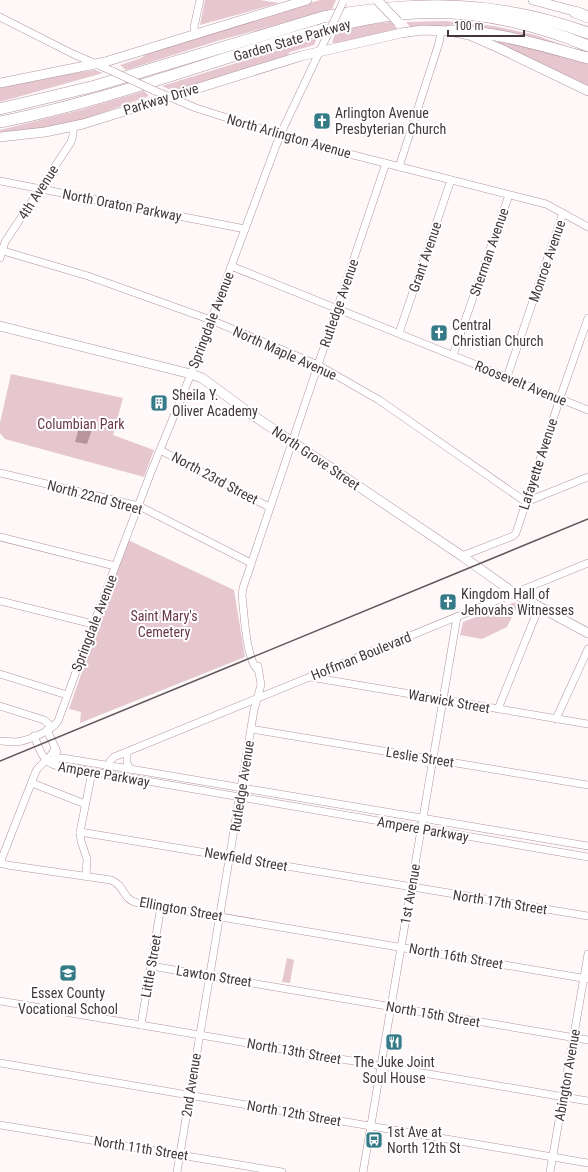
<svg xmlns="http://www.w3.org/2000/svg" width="588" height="1172" viewBox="0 0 588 1172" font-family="'Roboto Condensed',sans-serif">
<rect width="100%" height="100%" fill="#fef8f9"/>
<g fill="#e6c7cf">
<polygon points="205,0 260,0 279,3 200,25"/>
<polygon points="320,0 336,0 332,9 217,41 126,70 120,65 141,58 148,53 237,25"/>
<polygon points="445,21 494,26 535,35 588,54 478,30 411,28 406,22"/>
<polygon points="391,22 398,29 336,44 332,42 337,30 368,24"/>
<polygon points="317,38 314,45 290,52 285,57 175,92 162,86"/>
<polygon points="498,39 588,63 588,88 498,44"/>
<polygon points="95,70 103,73 0,102 0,88 35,79"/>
<polygon points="144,91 149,96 82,120 37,130 0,132 0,130 80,110"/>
<polygon points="11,374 123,398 113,435 154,450 144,477 5,439 0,433 0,423"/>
<polygon points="128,540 234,590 245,657 80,723 81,712 69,709"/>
<polygon points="516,602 519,603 507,627 482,639 460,635 463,622"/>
<polygon points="287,958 294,960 290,983 282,982"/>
</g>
<polygon fill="#b8949d" points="80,424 93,427 87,444 75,442"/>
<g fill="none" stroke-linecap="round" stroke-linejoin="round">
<g stroke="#b2959d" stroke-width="8">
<g id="minor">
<polyline points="0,17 73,54 112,71"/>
<polyline points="195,35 194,27 200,0"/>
<polyline points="153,90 196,108 306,143 546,204 588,227"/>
<polyline points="399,167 439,43 441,31"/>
<polyline points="0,181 245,229"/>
<polyline points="0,250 88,276 211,320 318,365 379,400 526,502 588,477"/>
<polyline points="0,258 5,242 71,142 73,135 73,126"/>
<polyline points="231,266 588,410"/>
<polyline points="399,333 451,180"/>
<polyline points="453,355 509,195"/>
<polyline points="507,377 563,213"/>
<polyline points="160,450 269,507"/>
<polyline points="0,473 139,506 251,563"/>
<polyline points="0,537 115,566"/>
<polyline points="462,556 513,536 516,533 560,398 588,318"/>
<polyline points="0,601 93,624"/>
<path d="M 258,670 C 246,660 244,612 242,595 L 243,588 L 386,163"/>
<polyline points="0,674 67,695"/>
<polyline points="310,677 588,724"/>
<polyline points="0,706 44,720 52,727"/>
<polyline points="498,709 539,607"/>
<polyline points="556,719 588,649"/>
<polyline points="251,729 588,785"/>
<polyline points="47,730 57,752"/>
<path d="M 34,736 C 39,747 42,761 54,765 L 588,857"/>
<path d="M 0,741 C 5,741 11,742 16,742 C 27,741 52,731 58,721 L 95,620 L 151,472 L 191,374 L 280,135 L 326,38"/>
<polyline points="127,755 127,763 130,769"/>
<polyline points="46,760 62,758 130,769 588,846"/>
<polyline points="108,770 110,761 114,757 588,563"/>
<polyline points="32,783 85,804"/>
<polyline points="80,832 588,916"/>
<path d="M 0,863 L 7,865 L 111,880 C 126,886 121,899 138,903 L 588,979"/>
<path d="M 0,863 L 36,771 C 41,763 52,758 55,748"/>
<polyline points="86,876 87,859 81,841 80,832 92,772"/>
<polyline points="151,966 588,1040"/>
<polyline points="0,1001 588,1101"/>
<polyline points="141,1025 161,906"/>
<polyline points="0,1063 588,1163"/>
<polyline points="0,1125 282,1172"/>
<polyline points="177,1172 254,710 261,685 258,666"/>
<polyline points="363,1172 457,617"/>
<polyline points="550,1172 588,954"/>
</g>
</g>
<g stroke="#b2959d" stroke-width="10">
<g id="major">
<polyline points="533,0 581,13"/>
<polyline points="0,83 105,62 307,0"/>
<polyline points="0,137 45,132 83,124 301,56 401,33 422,30 450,31 469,35 501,49 588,91"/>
<polyline points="0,326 191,374 202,378 251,414 462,556 514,593 588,633"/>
</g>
</g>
<g stroke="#b2959d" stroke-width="12">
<g id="highway">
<polyline points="575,12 588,17"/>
<path d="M 450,31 C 493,30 546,47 588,58"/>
<path d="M 0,109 L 95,86 L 323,17 C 418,0 497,0 588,33"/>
<path d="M 0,122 C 86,105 169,76 252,50 C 306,34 359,16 416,13 C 475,10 533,23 588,46"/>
</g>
</g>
<use href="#minor" stroke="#fff" stroke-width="7"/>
<use href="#major" stroke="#fff" stroke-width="9"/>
<use href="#highway" stroke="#fff" stroke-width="11"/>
<polyline stroke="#62575a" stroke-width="1.5" points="0,761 588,519"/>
<g stroke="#b2959d" stroke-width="8" stroke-linecap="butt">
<g id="minor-bridge">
<polyline points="326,38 343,2"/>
<polyline points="112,71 153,90"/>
</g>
</g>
<g stroke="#b2959d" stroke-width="10" stroke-linecap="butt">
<polyline id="major-bridge" points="377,0 398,22"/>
</g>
<use href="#minor-bridge" stroke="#fff" stroke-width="7"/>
<use href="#major-bridge" stroke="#fff" stroke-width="9"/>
</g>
<defs>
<g id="church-square" transform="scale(0.9)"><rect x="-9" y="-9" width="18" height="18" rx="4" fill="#357a87" stroke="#fff"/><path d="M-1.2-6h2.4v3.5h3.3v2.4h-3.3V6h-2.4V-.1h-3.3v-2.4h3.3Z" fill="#fff"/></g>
<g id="building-square" transform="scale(0.9)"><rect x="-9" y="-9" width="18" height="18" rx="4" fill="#357a87" stroke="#fff"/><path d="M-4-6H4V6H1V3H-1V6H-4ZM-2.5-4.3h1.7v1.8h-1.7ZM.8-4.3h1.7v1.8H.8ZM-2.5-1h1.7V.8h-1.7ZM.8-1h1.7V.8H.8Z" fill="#fff"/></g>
<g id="school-square" transform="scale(0.9)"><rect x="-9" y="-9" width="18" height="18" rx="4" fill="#357a87" stroke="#fff"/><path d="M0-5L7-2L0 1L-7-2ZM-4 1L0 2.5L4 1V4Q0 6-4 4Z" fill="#fff"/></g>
<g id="restaurant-square" transform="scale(0.9)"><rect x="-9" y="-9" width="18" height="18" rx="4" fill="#357a87" stroke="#fff"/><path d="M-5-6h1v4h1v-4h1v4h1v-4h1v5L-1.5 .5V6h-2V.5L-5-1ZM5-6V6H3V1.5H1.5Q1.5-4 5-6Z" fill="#fff"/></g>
<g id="bus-square" transform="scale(0.9)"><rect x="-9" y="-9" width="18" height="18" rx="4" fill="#357a87" stroke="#fff"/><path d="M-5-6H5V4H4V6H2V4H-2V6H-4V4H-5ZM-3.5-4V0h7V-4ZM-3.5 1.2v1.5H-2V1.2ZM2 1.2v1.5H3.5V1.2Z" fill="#fff"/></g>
</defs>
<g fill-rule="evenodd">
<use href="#church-square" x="322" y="121"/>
<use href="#church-square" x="439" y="333"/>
<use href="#building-square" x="159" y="403"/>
<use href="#church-square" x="448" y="602"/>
<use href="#school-square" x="68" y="973"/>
<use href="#restaurant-square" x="394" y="1042"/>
<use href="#bus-square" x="374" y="1140"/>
</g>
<g text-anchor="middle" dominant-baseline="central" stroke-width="4" stroke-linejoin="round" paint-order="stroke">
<g font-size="14" fill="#43373a" stroke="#fff">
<text transform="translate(292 40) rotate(-16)">Garden State Parkway</text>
<text transform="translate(161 99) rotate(-17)">Parkway Drive</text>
<text transform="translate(289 136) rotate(16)">North Arlington Avenue</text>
<text transform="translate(38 192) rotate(-57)">4th Avenue</text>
<text transform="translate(122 205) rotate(11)">North Oraton Parkway</text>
<text transform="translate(489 252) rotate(-71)">Sherman Avenue</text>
<text transform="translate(425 257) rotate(-71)">Grant Avenue</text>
<text transform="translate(547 261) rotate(-71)">Monroe Avenue</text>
<text transform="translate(339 303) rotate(-71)">Rutledge Avenue</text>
<text transform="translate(211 320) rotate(-69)">Springdale Avenue</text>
<text transform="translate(285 353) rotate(24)">North Maple Avenue</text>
<text transform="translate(521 383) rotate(22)">Roosevelt Avenue</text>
<text transform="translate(316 458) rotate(34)">North Grove Street</text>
<text transform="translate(538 464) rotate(-72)">Lafayette Avenue</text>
<text transform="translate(215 478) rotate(28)">North 23rd Street</text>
<text transform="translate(95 497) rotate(15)">North 22nd Street</text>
<text transform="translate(94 623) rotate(-69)">Springdale Avenue</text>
<text transform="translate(361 656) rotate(-22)">Hoffman Boulevard</text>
<text transform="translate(449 701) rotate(10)">Warwick Street</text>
<text transform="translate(420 757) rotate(9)">Leslie Street</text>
<text transform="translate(104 774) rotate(10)">Ampere Parkway</text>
<text transform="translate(242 786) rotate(-81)">Rutledge Avenue</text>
<text transform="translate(423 829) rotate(10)">Ampere Parkway</text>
<text transform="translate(246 859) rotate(10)">Newfield Street</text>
<text transform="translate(410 894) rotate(-80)">1st Avenue</text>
<text transform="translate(500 902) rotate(9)">North 17th Street</text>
<text transform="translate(181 909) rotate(10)">Ellington Street</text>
<text transform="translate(456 956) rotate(10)">North 16th Street</text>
<text transform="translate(151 966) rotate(-80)">Little Street</text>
<text transform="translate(214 976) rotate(9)">Lawton Street</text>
<text transform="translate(433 1014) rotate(10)">North 15th Street</text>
<text transform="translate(294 1051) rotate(10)">North 13th Street</text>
<text transform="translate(567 1075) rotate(-80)">Abington Avenue</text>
<text transform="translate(191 1085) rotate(-81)">2nd Avenue</text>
<text transform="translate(294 1113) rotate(10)">North 12th Street</text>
<text transform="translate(141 1148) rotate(9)">North 11th Street</text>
</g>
<g font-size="14" fill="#43373a" stroke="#fff" text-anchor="start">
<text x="335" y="113">Arlington Avenue<tspan x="335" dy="16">Presbyterian Church</tspan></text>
<text x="452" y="325">Central<tspan x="452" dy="16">Christian Church</tspan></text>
<text x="172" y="395">Sheila Y.<tspan x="172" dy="16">Oliver Academy</tspan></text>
<text x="461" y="594">Kingdom Hall of<tspan x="461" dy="16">Jehovahs Witnesses</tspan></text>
<text x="68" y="993" text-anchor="middle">Essex County<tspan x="68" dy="16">Vocational School</tspan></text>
<text x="394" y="1062" text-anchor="middle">The Juke Joint<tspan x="394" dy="16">Soul House</tspan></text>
<text x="387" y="1132">1st Ave at<tspan x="387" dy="16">North 12th St</tspan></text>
</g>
<g font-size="14" fill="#6a3747" stroke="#fff">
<text x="81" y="424">Columbian Park</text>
<text x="164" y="616">Saint Mary's<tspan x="164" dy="16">Cemetery</tspan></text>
</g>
</g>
<path d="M448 30v6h76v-6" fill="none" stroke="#43373a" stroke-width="2"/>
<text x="454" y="30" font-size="12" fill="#43373a" stroke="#ffffff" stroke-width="3" paint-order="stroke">100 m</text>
</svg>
